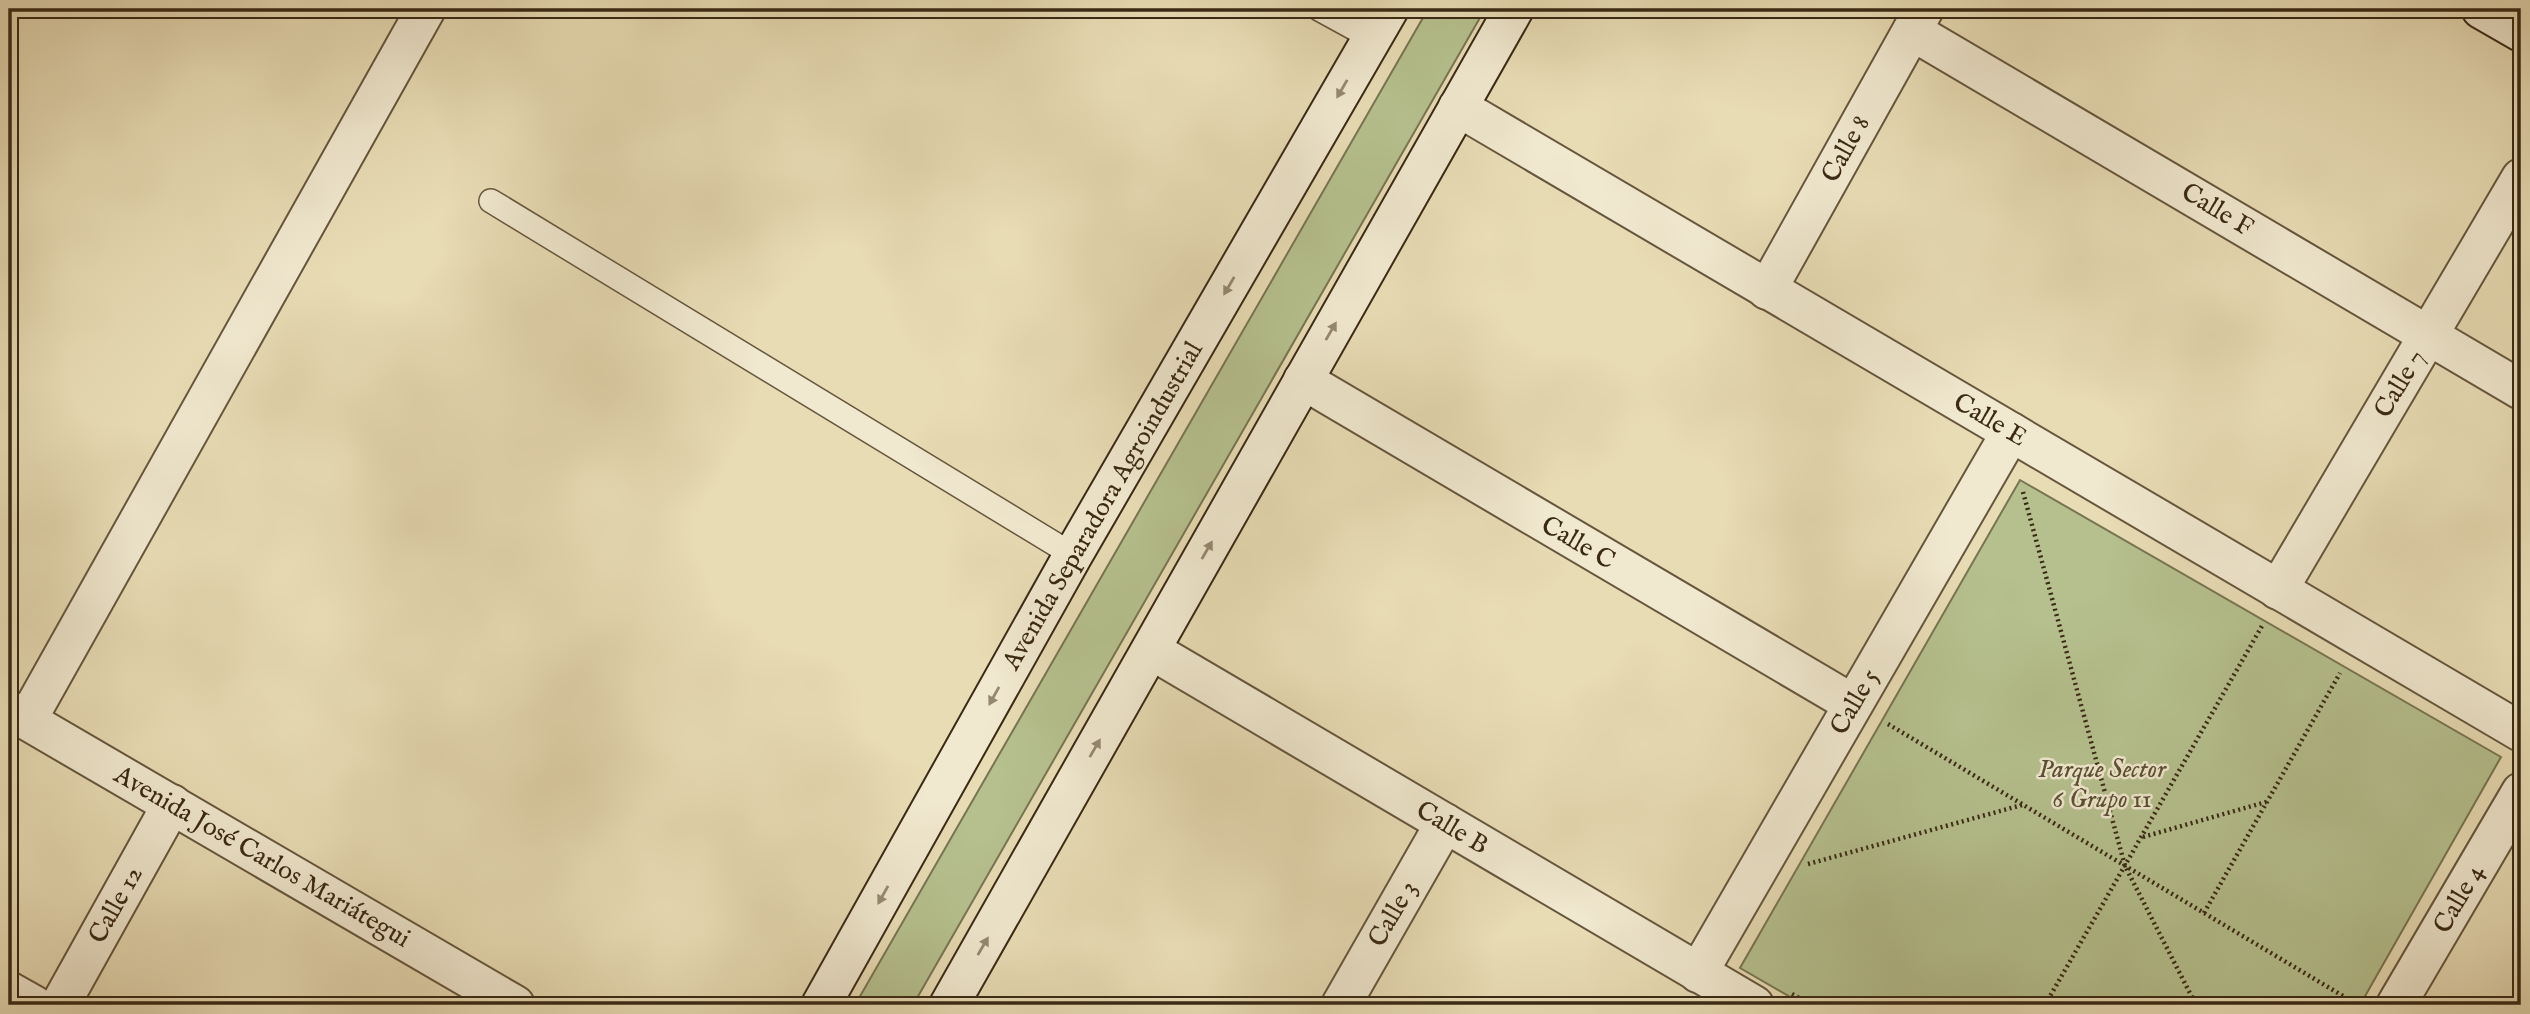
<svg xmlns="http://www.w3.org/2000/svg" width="2530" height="1014" viewBox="0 0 2530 1014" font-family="'IM FELL English',serif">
<rect width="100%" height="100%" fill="#e8dcb5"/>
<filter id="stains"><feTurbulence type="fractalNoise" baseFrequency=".00286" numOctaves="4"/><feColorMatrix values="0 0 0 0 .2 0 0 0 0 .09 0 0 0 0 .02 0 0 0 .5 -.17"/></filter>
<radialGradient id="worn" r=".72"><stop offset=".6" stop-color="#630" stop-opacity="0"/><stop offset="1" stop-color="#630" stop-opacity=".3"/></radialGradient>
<g fill="#b5c08e" stroke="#787452" stroke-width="2">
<polygon points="1428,9 1485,9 913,1005 855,1005"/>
<polygon points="2020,480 2501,757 2360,1005 1804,1005 1740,968"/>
</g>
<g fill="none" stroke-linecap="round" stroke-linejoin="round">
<g stroke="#66563d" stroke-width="26">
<g id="lane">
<polyline points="1319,9 1372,38"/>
<polyline points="491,201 1073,555"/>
</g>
</g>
<g stroke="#66563d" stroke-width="42">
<g id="street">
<polyline points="1912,31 2521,390"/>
<polyline points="1458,107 2521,732"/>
<polyline points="1767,290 1924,9"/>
<polyline points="1303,380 1853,704"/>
<polyline points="2278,590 2521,178"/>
<polyline points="1151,650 1754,1005"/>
<polyline points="9,710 515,1005"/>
<polyline points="27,720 426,9"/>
<polyline points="1698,973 2011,432"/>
<polyline points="9,991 34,1005"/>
<polyline points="60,1005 172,804"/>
<polyline points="1341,1005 1445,823"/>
<polyline points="2396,1005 2521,792"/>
</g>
</g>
<g stroke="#3a2915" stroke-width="42">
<g id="secondary">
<polyline points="2481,9 2521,32"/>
<polyline points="821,1005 1073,555 1389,9"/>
<polyline points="949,1005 1514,9"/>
</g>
</g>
<g stroke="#3a2915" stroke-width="4.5" stroke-dasharray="2 3.5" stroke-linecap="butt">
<polyline points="2023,492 2125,866 2196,1005"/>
<polyline points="1888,724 2358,1005"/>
<polyline points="2143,837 2266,802"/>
<polyline points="1808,864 2022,805"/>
<polyline points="2204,913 2340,673"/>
<polyline points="1792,994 1812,1005"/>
<polyline points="2045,1005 2262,626"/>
</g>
<use href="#lane" stroke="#f0e8cf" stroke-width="23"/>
<use href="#street" stroke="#f0e8cf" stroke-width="38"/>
<use href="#secondary" stroke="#f0e8cf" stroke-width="38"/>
</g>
<defs><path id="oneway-solid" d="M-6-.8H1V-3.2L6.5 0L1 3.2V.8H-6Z" transform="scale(1.75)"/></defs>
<g fill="#958872">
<use href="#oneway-solid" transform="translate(1342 89) rotate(120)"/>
<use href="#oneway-solid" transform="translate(1229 286) rotate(120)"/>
<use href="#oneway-solid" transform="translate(1331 331) rotate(-60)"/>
<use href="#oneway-solid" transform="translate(1207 550) rotate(-60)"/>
<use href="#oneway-solid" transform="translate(994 696) rotate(119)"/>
<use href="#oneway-solid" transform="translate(1095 748) rotate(-60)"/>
<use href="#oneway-solid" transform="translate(883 895) rotate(119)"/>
<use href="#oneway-solid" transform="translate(983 946) rotate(-60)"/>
</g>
<g text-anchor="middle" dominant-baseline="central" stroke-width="5" stroke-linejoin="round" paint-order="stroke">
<g font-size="26" fill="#3a2915" stroke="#f0e8cf">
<text transform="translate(1846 149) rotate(-61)">Calle 8</text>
<text transform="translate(2217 210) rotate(31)">Calle F</text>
<text transform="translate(2400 384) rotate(-59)">Calle 7</text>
<text transform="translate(1990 420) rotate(30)">Calle E</text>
<text transform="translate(1103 506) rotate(-60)">Avenida Separadora Agroindustrial</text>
<text transform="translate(1578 543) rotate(30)">Calle C</text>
<text transform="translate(1855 702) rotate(-60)">Calle 5</text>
<text transform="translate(1452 828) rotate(31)">Calle B</text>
<text transform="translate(262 857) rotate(30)">Avenida José Carlos Mariátegui</text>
<text transform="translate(2459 899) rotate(-60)">Calle 4</text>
<text transform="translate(116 905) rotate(-61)">Calle 12</text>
<text transform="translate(1393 914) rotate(-60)">Calle 3</text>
</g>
<g font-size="26" font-style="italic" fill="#594f33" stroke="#f0e8cf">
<text x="2102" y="769">Parque Sector<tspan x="2102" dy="30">6 Grupo 11</tspan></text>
</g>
</g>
<rect width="2530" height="1014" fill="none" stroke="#e8dcb5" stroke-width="35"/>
<rect x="10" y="10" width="2509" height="993" fill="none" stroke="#3a2915" stroke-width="3.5"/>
<rect x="18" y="18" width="2495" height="979" fill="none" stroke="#3a2915" stroke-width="2"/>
<rect width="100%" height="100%" filter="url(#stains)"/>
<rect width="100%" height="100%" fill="url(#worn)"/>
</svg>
